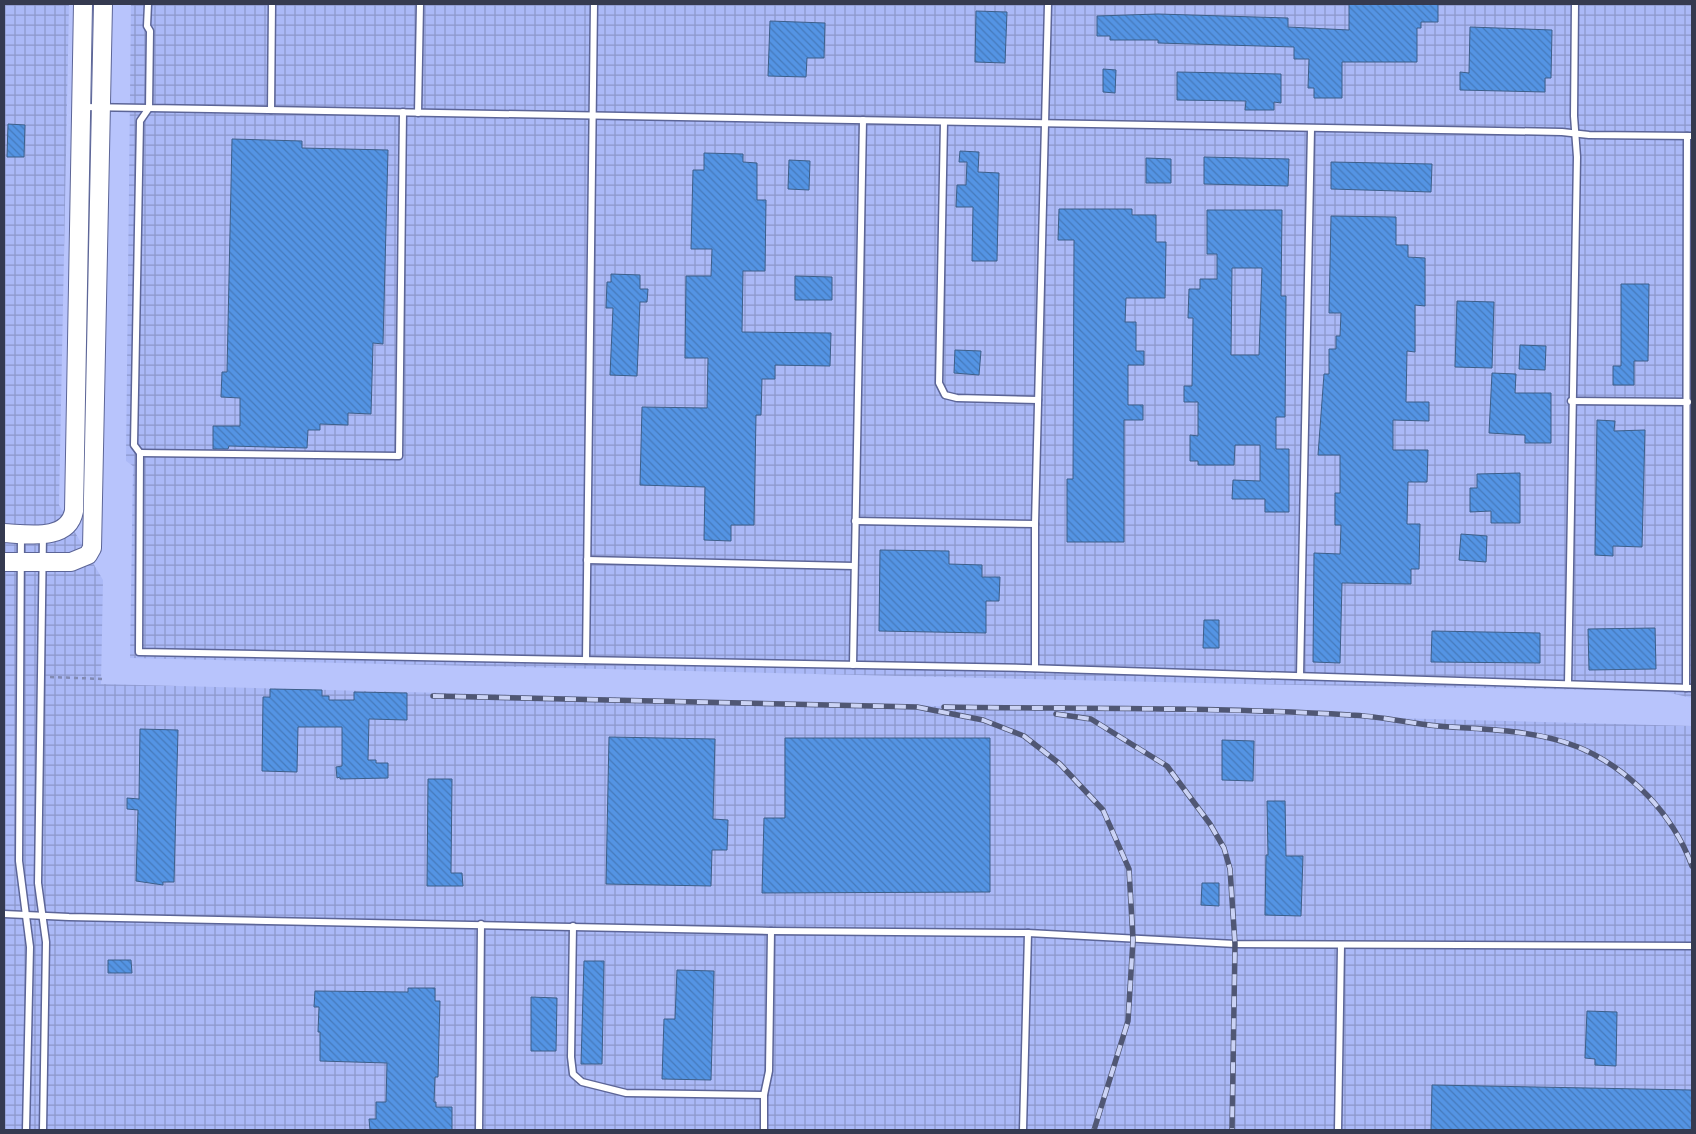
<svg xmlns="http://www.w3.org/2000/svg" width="1696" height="1134" viewBox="0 0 1696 1134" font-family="'Alegreya Sans',sans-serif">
<defs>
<pattern id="industrial-grid" width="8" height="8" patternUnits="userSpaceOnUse" patternTransform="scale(1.25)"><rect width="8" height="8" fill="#abb9f7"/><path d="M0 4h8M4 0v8" fill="none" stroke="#8c97ca"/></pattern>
<pattern id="building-back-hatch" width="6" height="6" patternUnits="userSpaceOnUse" patternTransform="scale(1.25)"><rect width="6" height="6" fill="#5494e4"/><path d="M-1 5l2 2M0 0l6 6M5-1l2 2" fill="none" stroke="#467abb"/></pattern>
</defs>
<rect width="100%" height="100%" fill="#b8c4fc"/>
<g fill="url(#industrial-grid)">
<polygon points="4,4 69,4 59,505 103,580 101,684 1692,726 1692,1130 4,1130"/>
<polygon points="131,4 1692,4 1692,698 1661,691 1246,684 130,658 133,466 126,461"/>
</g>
<g fill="url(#building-back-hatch)" stroke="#3d5f8a" fill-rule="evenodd">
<polygon points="1349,4 1438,4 1438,22 1421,22 1421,28 1417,28 1417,62 1342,62 1342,98 1314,98 1314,88 1308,88 1309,59 1294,59 1294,47 1158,43 1158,40 1110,40 1110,36 1097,36 1097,16 1158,14 1288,18 1288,27 1349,30"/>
<polygon points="976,11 1007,12 1005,63 975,62"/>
<polygon points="770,21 825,23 824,58 807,58 806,77 768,76"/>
<polygon points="1470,27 1552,30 1551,78 1545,78 1545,92 1460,90 1460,72 1469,73"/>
<polygon points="1103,69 1116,70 1115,93 1103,92"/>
<polygon points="1177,72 1281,74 1281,103 1274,102 1274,110 1245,110 1246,101 1177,100"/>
<polygon points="8,124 25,125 24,157 7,157"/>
<polygon points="232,139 302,141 302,148 388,150 383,344 373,343 371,414 348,413 348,425 320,424 320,430 308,430 307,448 229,446 228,449 213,449 213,426 240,426 240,398 221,397 222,372 227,372"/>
<polygon points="960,151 979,152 978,172 999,173 997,261 972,261 973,207 956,207 957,185 966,185 967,162 959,162"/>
<polygon points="704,153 743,154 743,162 757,163 757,200 766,200 765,271 743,271 742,332 831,333 830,366 775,365 775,379 762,379 761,415 756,415 754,525 731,525 731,541 704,540 705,487 640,485 642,407 707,408 708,358 685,358 686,276 711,276 712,249 691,249 693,170 704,170"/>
<polygon points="1204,157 1289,159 1288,186 1204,184"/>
<polygon points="1146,158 1171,159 1171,183 1146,183"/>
<polygon points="789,160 810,161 809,190 788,189"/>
<polygon points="1331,162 1432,164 1431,192 1331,189"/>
<polygon points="1059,209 1132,209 1132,215 1156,215 1156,242 1166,242 1165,298 1126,298 1125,322 1136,322 1136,351 1144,351 1144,365 1128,365 1128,405 1143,405 1143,420 1124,420 1124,542 1067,542 1067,479 1073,479 1074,240 1058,240"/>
<path d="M 1207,210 L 1282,210 L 1281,296 L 1286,296 L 1285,417 L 1276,417 L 1276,449 L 1289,449 L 1289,512 L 1265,512 L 1265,499 L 1232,499 L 1233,480 L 1260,481 L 1260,445 L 1235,445 L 1234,465 L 1198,465 L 1198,461 L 1190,461 L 1190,435 L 1198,436 L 1198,402 L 1184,402 L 1184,386 L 1192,386 L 1193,318 L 1188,318 L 1189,289 L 1200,289 L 1200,279 L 1217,279 L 1217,254 L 1207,254 ZM 1232,268 L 1262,268 L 1259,355 L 1231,355 Z"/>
<polygon points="1331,216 1396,217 1396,245 1408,245 1408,257 1425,258 1425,306 1415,305 1415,352 1407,351 1406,402 1429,402 1429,421 1393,420 1393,450 1428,450 1427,482 1408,482 1407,524 1420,524 1419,569 1411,569 1411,584 1342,583 1340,663 1313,662 1314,553 1340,554 1341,525 1335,525 1335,493 1340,493 1340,455 1318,455 1324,374 1329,374 1329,349 1336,349 1336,336 1340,336 1341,313 1329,313"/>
<polygon points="611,274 640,275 640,289 648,289 647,302 640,302 637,376 610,375 613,308 606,308 607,282 611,282"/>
<polygon points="795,276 832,277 832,300 795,300"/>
<polygon points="1621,284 1649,284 1648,361 1634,361 1634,385 1613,385 1613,366 1621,366"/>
<polygon points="1457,301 1494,302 1492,368 1455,367"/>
<polygon points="1520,345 1546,346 1545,370 1519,369"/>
<polygon points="955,350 981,351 979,375 954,373"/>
<polygon points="1492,373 1516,374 1515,393 1551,393 1551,443 1525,443 1525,435 1489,433"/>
<polygon points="1597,420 1615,421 1614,431 1645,430 1642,547 1613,546 1613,556 1595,555"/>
<polygon points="1520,473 1520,523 1491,523 1491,511 1470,512 1470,488 1477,488 1477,474"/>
<polygon points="1461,534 1487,536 1486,562 1459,560"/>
<polygon points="880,550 949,551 949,564 982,565 982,577 1000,577 999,601 986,601 986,633 879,631"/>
<polygon points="1204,620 1219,620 1219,648 1203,648"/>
<polygon points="1655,628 1656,669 1589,670 1588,629"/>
<polygon points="1432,631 1540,633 1540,663 1431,662"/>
<polygon points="270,689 322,690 322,696 329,696 329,700 354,700 354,692 407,693 407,720 369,719 368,760 376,760 376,763 388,763 388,778 340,779 340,777 337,778 336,767 342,766 342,727 298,727 297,772 262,771 263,697 270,697"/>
<polygon points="140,729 178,730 174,882 163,882 163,885 136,881 138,810 127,809 127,798 139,799"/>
<polygon points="609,737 715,739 713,819 728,820 727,850 712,850 711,886 606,884"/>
<polygon points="785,738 990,738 990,892 762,893 764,818 785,818"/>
<polygon points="1222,740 1254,741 1253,781 1222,780"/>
<polygon points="428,779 452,779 451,873 462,873 463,886 427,886"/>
<polygon points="1267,801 1285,801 1286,856 1303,856 1301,916 1265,915 1266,855 1268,855"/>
<polygon points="1202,883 1219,883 1219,906 1201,905"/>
<polygon points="108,960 131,960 132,973 108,973"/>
<polygon points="584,961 604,961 602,1064 581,1064"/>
<polygon points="677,970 714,971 711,1080 662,1079 664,1019 675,1019"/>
<polygon points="408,988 435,988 435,1001 440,1001 438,1077 435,1077 434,1102 436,1102 436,1107 452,1107 452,1130 370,1130 369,1119 376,1119 376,1102 386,1102 387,1063 320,1061 320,1032 318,1032 319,1007 314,1007 315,991 408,992"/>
<polygon points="531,997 557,998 556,1051 531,1051"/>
<polygon points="1587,1011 1617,1012 1616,1066 1595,1065 1595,1059 1585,1058"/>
<polygon points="1432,1085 1692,1090 1692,1130 1431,1130"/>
</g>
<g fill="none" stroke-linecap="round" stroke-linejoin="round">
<g stroke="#5c6597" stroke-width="9">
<g id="lane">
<polyline points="148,4 147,26 150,31 149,108 1562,132 1589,135 1692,136"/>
<polyline points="83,107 149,108"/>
<polyline points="149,108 140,121 134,445 140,453 139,652 1025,668 1692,688"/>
<polyline points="271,110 272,4"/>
<polyline points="418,113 420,4"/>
<polyline points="944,122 939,383 945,395 957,398 1038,400"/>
<polyline points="1571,401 1688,402"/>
<polyline points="140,453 399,456 403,112"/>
<polyline points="855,521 1035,524"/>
<polyline points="21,535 19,861 30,947 26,1130"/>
<polyline points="587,560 854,566"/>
<polyline points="586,660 594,4"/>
<polyline points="853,665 863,120"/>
<polyline points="1035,668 1035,524 1048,4"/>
<polyline points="1300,676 1311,129"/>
<polyline points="1568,684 1577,157 1574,116 1575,4"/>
<polyline points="1686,688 1687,136"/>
<polyline points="4,914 69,917 771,931 1028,933 1235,944 1692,946"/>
<polyline points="573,926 571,1057 573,1074 582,1082 626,1093 764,1095"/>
<polyline points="43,1130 46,942 38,883 43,535"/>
<polyline points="479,1130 481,924"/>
<polyline points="764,1130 764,1095 769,1071 771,931"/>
<polyline points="1023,1130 1028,933"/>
<polyline points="1338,1130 1341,946"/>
</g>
</g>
<g stroke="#5c6597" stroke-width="20">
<g id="secondary">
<path d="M 4,533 C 27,534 68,542 74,511 L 83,4"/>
<polyline points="4,562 71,562 88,555 92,548 103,4"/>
</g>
</g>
<polyline stroke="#818ab4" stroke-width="2.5" stroke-dasharray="4 4" stroke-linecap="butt" points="50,677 104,679"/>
<use href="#lane" stroke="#fff" stroke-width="6"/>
<use href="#secondary" stroke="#fff" stroke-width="18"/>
<g stroke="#505774" stroke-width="5.5">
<g id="rail">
<polyline points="433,696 917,707 983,720 1024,736 1060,764 1103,810 1129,869 1133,940 1128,1021 1094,1130"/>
<path d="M 944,707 C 1079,709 1215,707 1350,715 C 1379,716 1408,723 1438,726 C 1484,730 1534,729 1578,747 C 1629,768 1673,814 1692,866"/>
<polyline points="1056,714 1091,719 1167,766 1210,824 1224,848 1230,869 1235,944 1232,1130"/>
</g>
</g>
<use href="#rail" stroke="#cbd3f5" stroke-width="4" stroke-dasharray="11" stroke-linecap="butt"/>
</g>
<rect width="1696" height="1134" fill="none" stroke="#353a50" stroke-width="10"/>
</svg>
